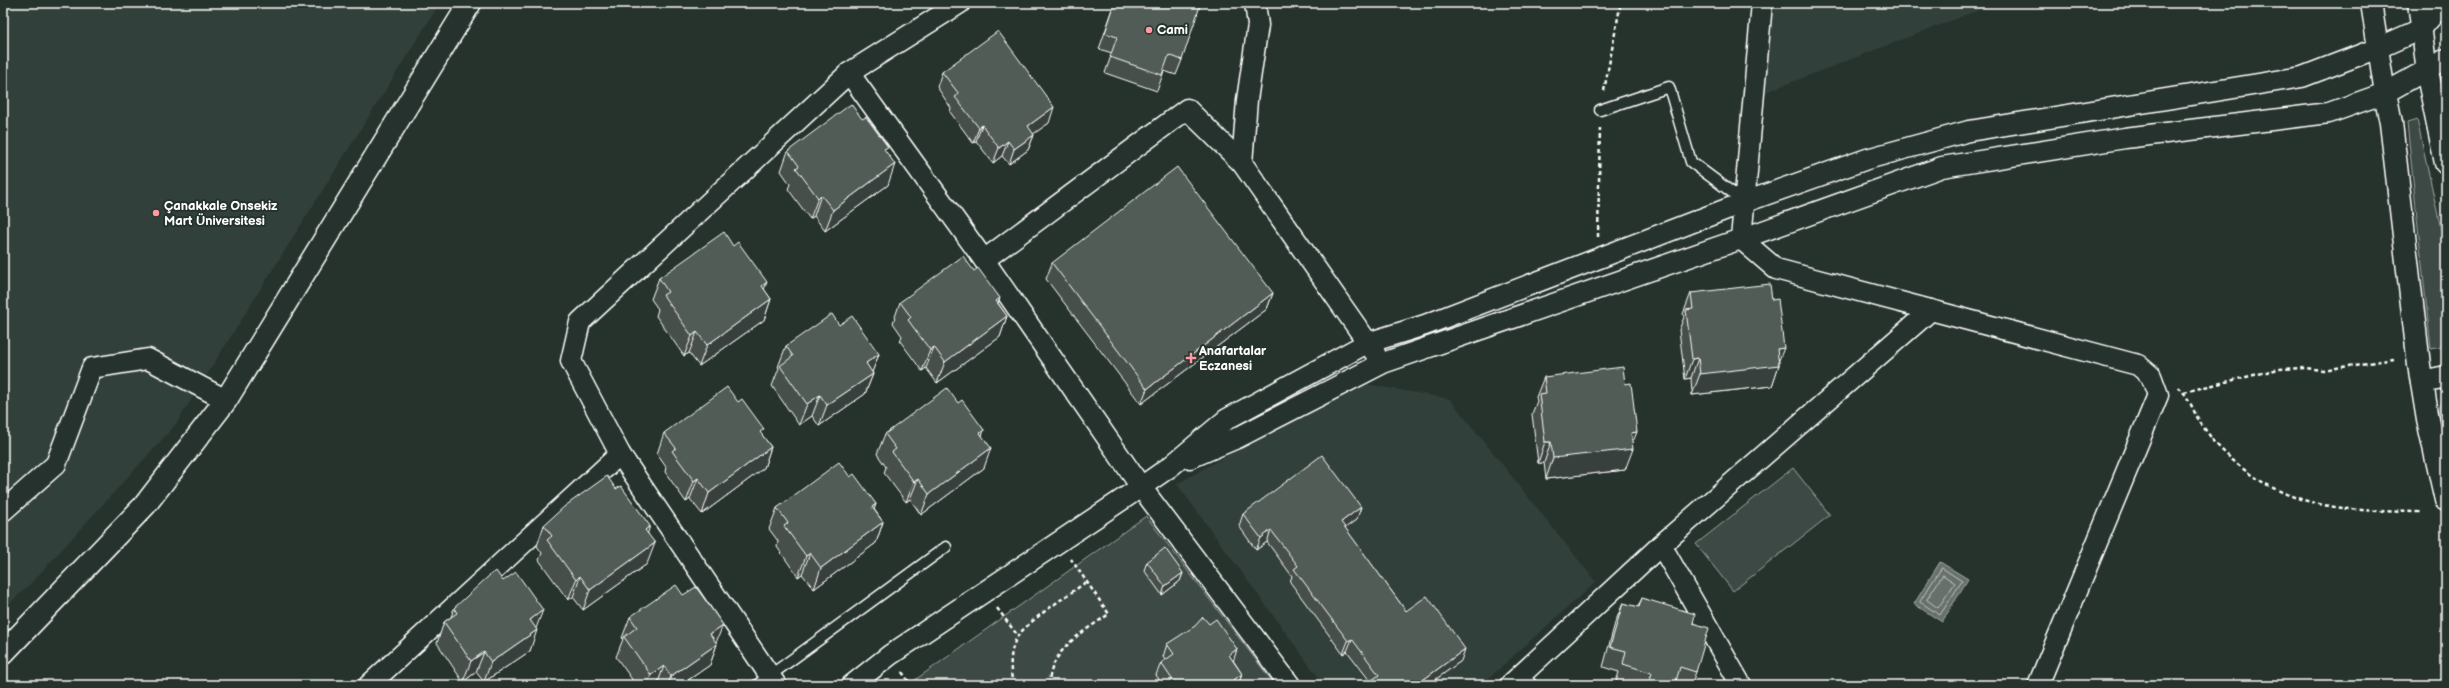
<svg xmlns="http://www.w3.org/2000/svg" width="2449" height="688" viewBox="0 0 2449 688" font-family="'Balsamiq Sans',sans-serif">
<rect width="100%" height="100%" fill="#26332d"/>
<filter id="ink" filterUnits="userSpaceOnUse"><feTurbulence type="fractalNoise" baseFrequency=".025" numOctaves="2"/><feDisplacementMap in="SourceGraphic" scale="8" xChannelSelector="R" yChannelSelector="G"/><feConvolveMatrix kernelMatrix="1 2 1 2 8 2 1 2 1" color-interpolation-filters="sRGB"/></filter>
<g filter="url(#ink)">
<g fill="#333f3a">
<polygon points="3,3 440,3 176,424 36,578 3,610"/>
<polygon points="1771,3 1997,3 1763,93"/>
<polygon points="1355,382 1450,399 1596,582 1481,685 1324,685 1177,484"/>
</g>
<g fill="#3e4944" stroke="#9ea4a2">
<polygon points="2417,120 2446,252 2446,346 2431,349 2407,123"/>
<path d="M 2446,395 L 2446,427 C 2437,417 2438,405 2446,395 Z"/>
<polygon points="1793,468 1830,515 1733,591 1696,544"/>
<polygon points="1146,516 1275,685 908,685"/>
</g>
<polygon fill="#67706c" stroke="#a4a9a7" points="1940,562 1968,579 1942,622 1914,604"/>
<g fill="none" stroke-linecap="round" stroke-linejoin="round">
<g stroke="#c2c6c4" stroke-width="1">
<polygon points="1942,568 1962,581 1940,615 1920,602"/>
<polygon points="1943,575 1955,583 1938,608 1927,600"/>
</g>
<g stroke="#fff" stroke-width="13">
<g id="service">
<polyline points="1600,110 1669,87 1691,162 1745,202"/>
<polyline points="1522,674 1532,685"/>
<polyline points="757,685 946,547"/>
</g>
</g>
<g stroke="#fff" stroke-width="23">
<g id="minor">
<polyline points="2371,3 2385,93"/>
<polyline points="2418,3 2427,71"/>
<polyline points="849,73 984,260 1141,487 1290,685"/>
<polyline points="1242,163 1247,100 1258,25 1255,3"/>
<polyline points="1741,239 1776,269 2138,365 2151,376 2158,395 2038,685"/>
<polyline points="1741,239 1762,3"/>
<polyline points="984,260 1187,109 1242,163 1375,353"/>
<polyline points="1190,458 1237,438 1383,363 1741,239 1942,167 2125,138 2329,113 2385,93 2446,59"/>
<polyline points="3,511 56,464 92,368 148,359 226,400"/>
<polyline points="1661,545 1741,685"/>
<polyline points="369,685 620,454"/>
<polyline points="776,685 620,454 571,361 580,322 849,73 960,3"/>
<polyline points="852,685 890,655 1141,487 1171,466 1227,419 1367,343 1425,325 1745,202 1867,159 1969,131 2302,77 2378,48 2421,29 2443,3"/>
<polyline points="1510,685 1661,545 1931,310"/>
</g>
</g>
<g stroke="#fff" stroke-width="25">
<polyline id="tertiary" points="3,653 145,505 226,400 470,3"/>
</g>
<g stroke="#fff" stroke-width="25">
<g id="trunk">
<polyline points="2427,71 2446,163"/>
<polyline points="2385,93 2391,123 2419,365 2428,420 2446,500"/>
<polyline points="2422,382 2446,377"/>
</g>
</g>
<g stroke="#fff" stroke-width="2.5" stroke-dasharray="4 3" stroke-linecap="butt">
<polyline points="1604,91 1620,7 1619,3"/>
<polyline points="1598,237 1600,126"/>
<path d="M 2178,387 C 2187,394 2191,405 2196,415 C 2202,426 2211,438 2219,447 C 2279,509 2340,511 2421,512"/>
<polyline points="2184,392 2279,369 2305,368 2323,370 2394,359"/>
<polyline points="997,608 1018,636"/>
<polyline points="902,672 911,685"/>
<path d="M 1013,685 C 1010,670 1009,654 1016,639 C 1024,623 1070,594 1086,582"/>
<path d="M 1049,685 C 1050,649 1083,632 1109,614 L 1071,559"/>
</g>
<use href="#service" stroke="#26332d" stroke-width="10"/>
<use href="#minor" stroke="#26332d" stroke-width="20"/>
<use href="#tertiary" stroke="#26332d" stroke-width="22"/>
<use href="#trunk" stroke="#26332d" stroke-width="22"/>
</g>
<g fill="#464f4b" stroke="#fff">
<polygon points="1115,3 1182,60 1176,75 1164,71 1157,91 1105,73 1112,53 1099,49"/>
<polygon points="942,72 1049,123 1033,134 1034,135 1028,150 1009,164 1002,156 993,163 976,141 973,143 950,112 951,108 937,87"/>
<polygon points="788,151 886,152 888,185 825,231 814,216 810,219 788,189 790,184 781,171"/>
<polygon points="1052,263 1273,293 1267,309 1141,404 1046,279"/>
<polygon points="974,271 1000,298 998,303 1007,316 1000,337 937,383 926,368 922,371 900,341 902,336 893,323 900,302"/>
<polygon points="659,278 764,289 771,299 764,320 699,366 689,353 684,356 656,316 658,309 651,299"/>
<polygon points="1691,293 1779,361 1779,365 1772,386 1692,395 1691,378 1685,379 1679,330 1684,317 1683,314"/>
<polygon points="839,325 879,354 872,372 873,374 865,394 819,426 812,416 799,425 772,386 779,368 778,367 786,346"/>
<polygon points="1544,377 1632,445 1625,470 1546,479 1544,463 1538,463 1532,414 1537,401 1536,397"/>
<polygon points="958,403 984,430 982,435 984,468 921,515 910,499 906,502 884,473 886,467 877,454 885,434"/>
<polygon points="664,433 762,435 771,447 764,468 702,514 690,499 686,502 665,472 666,467 657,454"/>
<polygon points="850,477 876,504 874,509 883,522 876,543 814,589 802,574 798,577 777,547 778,541 769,529 777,508"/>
<polygon points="1243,514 1357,519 1345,528 1406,611 1461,661 1428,685 1367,685 1368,683 1370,681 1347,651 1343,654 1290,582 1292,576 1267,542 1256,550 1239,526"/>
<polygon points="544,525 648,533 647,564 583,610 573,597 568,600 539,560 542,553 537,546"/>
<polygon points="1147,562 1183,573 1180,581 1162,595 1144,570"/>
<polygon points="1642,598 1693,623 1696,672 1691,685 1615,685 1619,672 1603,667 1615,623 1623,603 1638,607"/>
<polygon points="454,608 536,629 530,651 484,682 476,672 463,682 437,643 444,622 451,617"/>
<polygon points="630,617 716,643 717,644 710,665 681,685 636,685 616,657 623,639 622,638"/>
<polygon points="1209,624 1237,649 1233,660 1242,674 1238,685 1163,685 1156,675 1161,663 1165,660 1163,657 1167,644"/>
</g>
<g fill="#39403d" stroke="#fff">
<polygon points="1054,107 1049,123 1022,142 1028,126"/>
<polygon points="982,125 976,141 973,143 979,128"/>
<polygon points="1034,135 1028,150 1009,164 1014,149"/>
<polygon points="1008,141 1002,156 993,163 999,148"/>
<polygon points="895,164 888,185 825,231 833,210"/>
<polygon points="821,195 814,216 810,219 818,198"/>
<polygon points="767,282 759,303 762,286"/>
<polygon points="1273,293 1267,309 1141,404 1147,389"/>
<polygon points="771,299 764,320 699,366 707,345"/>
<polygon points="1007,316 1000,337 937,383 945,362"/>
<polygon points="697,332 689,353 684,356 692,336"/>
<polygon points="934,347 926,368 922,371 930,350"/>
<polygon points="1784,348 1777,365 1779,365 1772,386 1692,395 1700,374 1777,349"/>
<polygon points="879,354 871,375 866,363"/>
<polygon points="1698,358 1691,378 1685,379 1692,359"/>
<polygon points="873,374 865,394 819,426 827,405"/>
<polygon points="3,394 6,394 3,403"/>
<polygon points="820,395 812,416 799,425 807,404"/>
<polygon points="984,430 976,451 980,433"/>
<polygon points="1637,432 1630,449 1633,449 1625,470 1546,479 1553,458 1631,433"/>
<polygon points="1545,442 1551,442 1544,463 1538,463"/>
<polygon points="771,447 764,468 702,514 709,493"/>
<polygon points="991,448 984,468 921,515 929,494"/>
<polygon points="698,478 690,499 686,502 694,481"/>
<polygon points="918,479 910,499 906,502 914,482"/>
<polygon points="876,504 868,525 872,507"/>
<polygon points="1361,507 1357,519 1336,535 1341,522"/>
<polygon points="883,522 876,543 814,589 821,568"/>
<polygon points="650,526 643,547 645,530"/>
<polygon points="1271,530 1267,542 1256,550 1261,538"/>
<polygon points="655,543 647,564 583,610 590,590"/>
<polygon points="810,553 802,574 798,577 806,556"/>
<polygon points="1183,573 1180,581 1162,595 1165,586"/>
<polygon points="580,576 573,597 568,600 576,580"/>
<polygon points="543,610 535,631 530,620"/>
<polygon points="723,625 715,645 710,634"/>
<polygon points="537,630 530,651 484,682 491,662"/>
<polygon points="1352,639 1347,651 1343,654 1348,641"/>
<polygon points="717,644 710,665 681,685 668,685 671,676"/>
<polygon points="1237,649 1233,662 1229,655"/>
<polygon points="1465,649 1461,661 1428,685 1416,685"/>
<polygon points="484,652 476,672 463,682 471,661"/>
<polygon points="664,666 657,685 647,685 651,675"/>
<polygon points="1242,674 1238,685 1227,685"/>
</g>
<g fill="#515c57" stroke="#fff">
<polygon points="1115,3 1201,3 1182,60 1169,55 1162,75 1110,57 1117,37 1105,33"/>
<polygon points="998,31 1054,107 1028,126 1034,135 1014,149 1008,141 999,148 982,125 979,128 955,97 959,94 942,72"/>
<polygon points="851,104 862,119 866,117 888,147 884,149 895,164 833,210 821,195 818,198 796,168 799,166 788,151"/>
<polygon points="1177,167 1273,293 1147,389 1052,263"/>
<polygon points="724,232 733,246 738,242 767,282 762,286 771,299 707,345 697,332 692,336 663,295 668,292 659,278"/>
<polygon points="963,256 974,271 978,268 1000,298 996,301 1007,316 945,362 934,347 930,350 908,320 911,317 900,302"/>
<polygon points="1770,284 1772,300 1778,299 1784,348 1777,349 1779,365 1700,374 1698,358 1692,359 1686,310 1693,309 1691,293"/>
<polygon points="832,314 839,325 852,316 879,354 866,363 873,374 827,405 820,395 807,404 780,366 793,356 786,346"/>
<polygon points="3,356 6,394 3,394"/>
<polygon points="1623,367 1625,384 1631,383 1637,432 1631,433 1633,449 1553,458 1551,442 1545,442 1539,394 1546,393 1544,377"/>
<polygon points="727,387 738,402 742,399 764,429 760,432 771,447 709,493 698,478 694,481 672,451 676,448 664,433"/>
<polygon points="947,388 958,403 962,400 984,430 980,433 991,448 929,494 918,479 914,482 892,452 896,449 885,434"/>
<polygon points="1322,455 1361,507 1341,522 1406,611 1427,596 1465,649 1416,685 1370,685 1368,683 1379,675 1352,639 1348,641 1294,569 1298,566 1271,530 1261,538 1243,514"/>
<polygon points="839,462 850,477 854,474 876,504 872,507 883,522 821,568 810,553 806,556 784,526 788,523 777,508"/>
<polygon points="607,476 616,489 621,486 650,526 645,530 655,543 590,590 580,576 576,580 547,540 552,536 544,525 565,506"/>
<polygon points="1165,548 1183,573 1165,586 1147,562"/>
<polygon points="496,571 503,581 516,572 543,610 530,620 537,630 491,662 484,652 471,661 444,622 457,613 454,608 491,574"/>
<polygon points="676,585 683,595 696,587 723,625 710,634 717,644 671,676 664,666 651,675 624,637 637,627 630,617"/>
<polygon points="1642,598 1695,614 1693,623 1709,628 1696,672 1680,667 1675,685 1648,685 1652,673 1623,664 1626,651 1610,647 1623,603 1639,607"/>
<polygon points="1203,617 1209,624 1216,619 1237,649 1229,655 1242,674 1227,685 1176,685 1161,663 1174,654 1167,644 1195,626"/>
</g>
</g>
<g fill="#ff9aa2" stroke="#26332d" stroke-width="1.5">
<circle cx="1149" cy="30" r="4"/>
<circle cx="156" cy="213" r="4"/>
<path d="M1189 352h4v4h4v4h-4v4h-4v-4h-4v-4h4z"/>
</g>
<g text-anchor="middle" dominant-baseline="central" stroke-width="4" stroke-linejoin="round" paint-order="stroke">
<g font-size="13" font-weight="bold" fill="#fff" stroke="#26332d" text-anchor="start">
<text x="1157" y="30">Cami</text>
<text x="164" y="206">Çanakkale Onsekiz<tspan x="164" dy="15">Mart Üniversitesi</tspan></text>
<text x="1199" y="351">Anafartalar<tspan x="1199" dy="15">Eczanesi</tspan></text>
</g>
</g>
<rect width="2449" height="688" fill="none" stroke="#26332d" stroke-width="16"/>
<rect x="8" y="8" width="2433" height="672" fill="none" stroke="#fff" stroke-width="1.5" filter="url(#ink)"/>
</svg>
